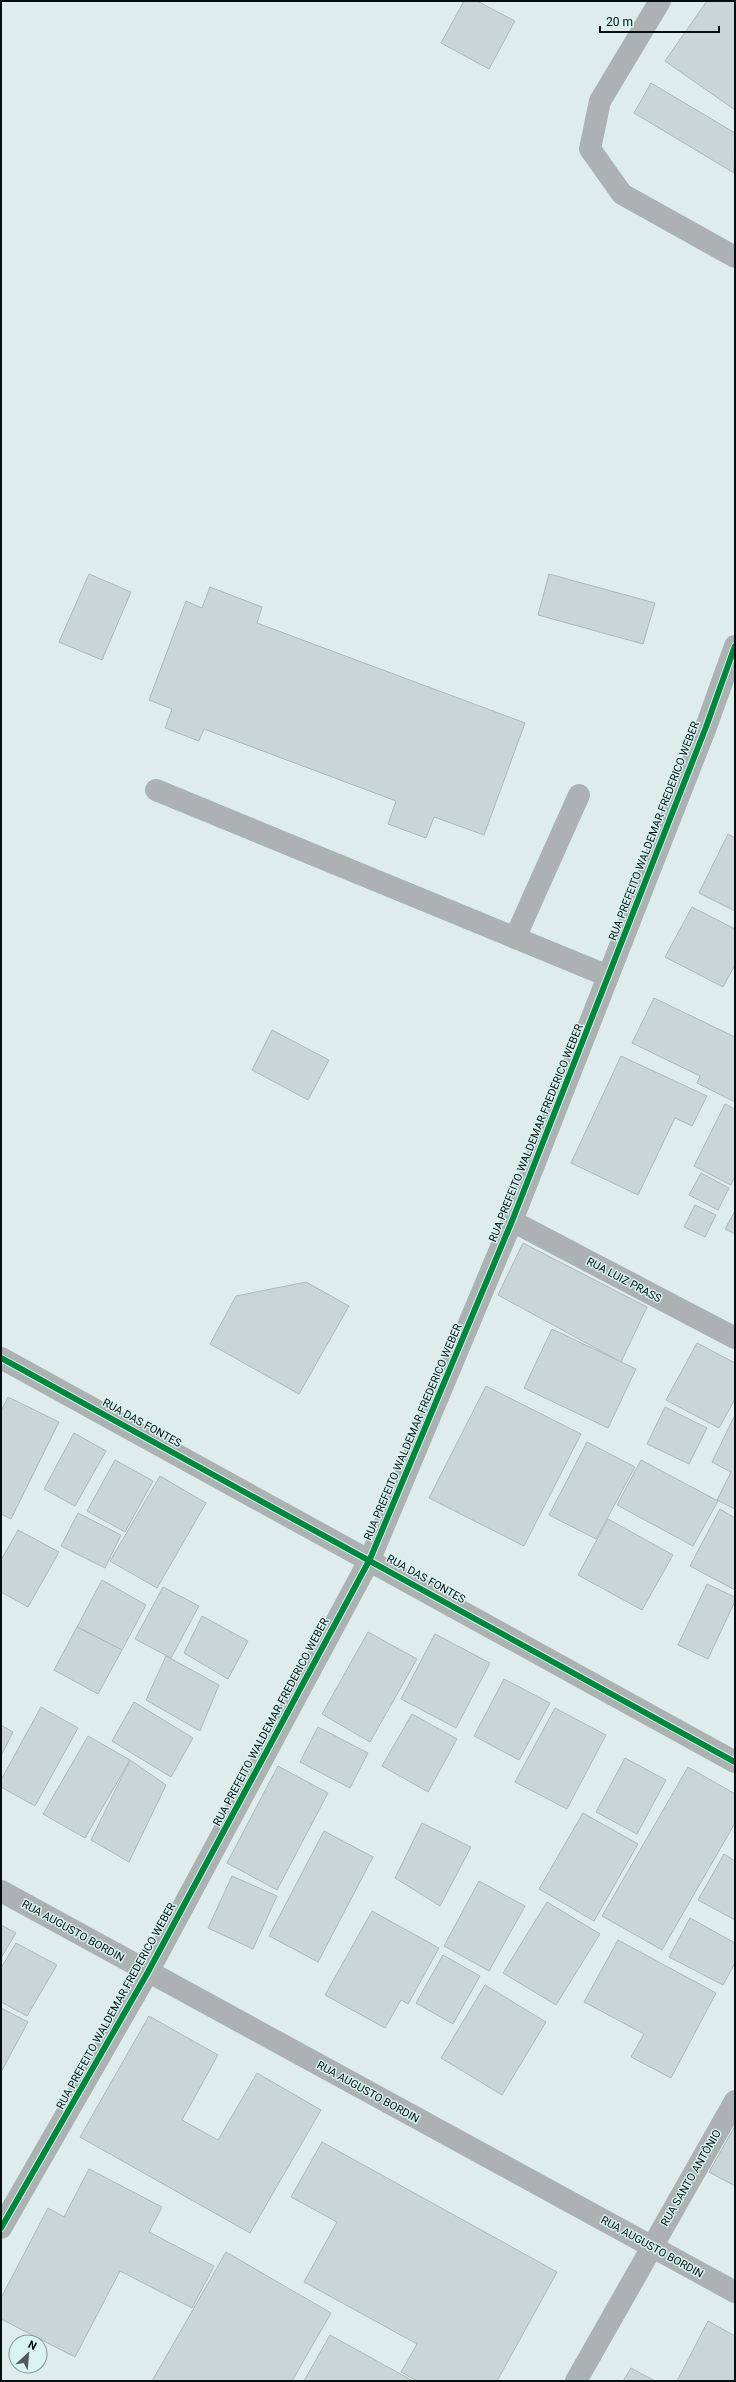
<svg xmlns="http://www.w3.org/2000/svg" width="736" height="2382" viewBox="0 0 736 2382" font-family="Roboto,sans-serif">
<rect width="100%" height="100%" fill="#deedec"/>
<g fill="#cad5d5" stroke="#acb9b8">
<polygon points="464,1 477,1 515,21 489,69 441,43"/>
<polygon points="707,1 735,1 735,110 665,61"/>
<polygon points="651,83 735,133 734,173 634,113"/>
<polygon points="89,574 131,592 102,660 59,642"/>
<polygon points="549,574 655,603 643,644 538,615"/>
<polygon points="210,587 262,607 257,623 525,723 484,835 434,817 426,838 388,824 396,801 204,729 199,741 165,728 172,709 149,700 186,601 202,608"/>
<polygon points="728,834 735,838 735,911 699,893"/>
<polygon points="692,907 735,929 735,965 723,987 665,957"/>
<polygon points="654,998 735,1037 735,1102 697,1083 700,1076 632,1043"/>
<polygon points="272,1030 329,1060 308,1100 252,1070"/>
<polygon points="621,1056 707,1096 692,1126 675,1118 638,1195 571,1163"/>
<polygon points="725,1104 735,1109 735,1176 731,1185 694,1166"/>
<polygon points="701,1173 729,1188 718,1210 689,1195"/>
<polygon points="695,1205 716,1215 705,1237 684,1227"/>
<polygon points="735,1211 735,1234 725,1229"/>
<polygon points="523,1243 647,1307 621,1362 498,1295"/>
<polygon points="306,1282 349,1306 299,1394 210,1344 236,1296"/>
<polygon points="552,1329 636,1369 608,1428 524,1388"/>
<polygon points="697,1343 735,1363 735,1399 719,1428 666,1400"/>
<polygon points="486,1386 581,1434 524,1546 429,1498"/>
<polygon points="8,1397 59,1422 11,1519 1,1514 1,1411"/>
<polygon points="665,1407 707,1428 689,1464 647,1444"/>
<polygon points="735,1415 735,1509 717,1500 731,1472 712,1462"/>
<polygon points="74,1433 106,1451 75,1506 44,1489"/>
<polygon points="587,1442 635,1467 596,1539 549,1515"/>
<polygon points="115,1460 153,1481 125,1532 87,1511"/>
<polygon points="641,1460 718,1501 693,1546 617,1505"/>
<polygon points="160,1476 206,1503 157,1588 110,1561"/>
<polygon points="720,1509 735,1518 735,1590 690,1566"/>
<polygon points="78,1513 121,1535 105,1568 61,1546"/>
<polygon points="608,1519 673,1555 642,1610 578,1575"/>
<polygon points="18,1530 59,1552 28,1607 1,1592 1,1560"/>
<polygon points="102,1580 146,1605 122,1650 77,1627"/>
<polygon points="707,1584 735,1597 735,1601 708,1659 678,1645"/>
<polygon points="163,1587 199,1606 171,1658 135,1639"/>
<polygon points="202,1616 248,1641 228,1679 184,1653"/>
<polygon points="77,1627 122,1650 98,1694 54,1670"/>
<polygon points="368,1632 417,1659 370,1742 322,1714"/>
<polygon points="435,1634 490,1663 456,1728 401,1699"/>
<polygon points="166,1656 219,1685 200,1731 146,1700"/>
<polygon points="504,1679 550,1703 519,1760 474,1736"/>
<polygon points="134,1702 193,1738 171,1777 112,1741"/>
<polygon points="41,1707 78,1728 35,1806 1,1787 1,1780"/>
<polygon points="555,1708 606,1735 567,1809 515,1782"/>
<polygon points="412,1714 457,1739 428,1792 382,1766"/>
<polygon points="1,1725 13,1732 1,1756"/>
<polygon points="318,1727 368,1753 350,1788 300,1762"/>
<polygon points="88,1736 130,1760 85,1838 43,1814"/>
<polygon points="625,1758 666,1780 637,1834 596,1812"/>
<polygon points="130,1760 166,1785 129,1862 91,1840"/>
<polygon points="278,1766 328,1793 277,1890 227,1863"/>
<polygon points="688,1767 735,1794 735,1823 662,1950 602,1916"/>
<polygon points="583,1813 638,1844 594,1921 539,1889"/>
<polygon points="422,1823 471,1847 440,1906 395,1878"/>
<polygon points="324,1831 373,1857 318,1962 269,1936"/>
<polygon points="724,1854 735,1861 735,1920 698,1900"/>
<polygon points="232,1876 277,1896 253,1949 208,1928"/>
<polygon points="479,1881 525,1906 489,1971 444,1946"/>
<polygon points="547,1902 600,1934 556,2005 503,1973"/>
<polygon points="372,1911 439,1948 408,2004 401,2000 385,2028 325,1995"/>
<polygon points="690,1918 735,1943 735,1963 723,1985 669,1957"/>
<polygon points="1,1925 16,1933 1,1958"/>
<polygon points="618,1940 716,1993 671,2078 631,2057 644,2034 584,2002"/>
<polygon points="16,1943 57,1965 27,2016 1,2002 1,1968"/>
<polygon points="443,1955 480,1976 453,2024 416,2003"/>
<polygon points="485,1985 546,2022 502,2095 441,2058"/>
<polygon points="1,2008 28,2022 1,2072"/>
<polygon points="149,2016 218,2055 182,2120 218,2140 257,2073 321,2110 250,2233 80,2137"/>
<polygon points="735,2126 735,2186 709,2172"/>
<polygon points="322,2142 557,2272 497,2381 417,2381 401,2372 417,2344 304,2282 337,2222 291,2197"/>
<polygon points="89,2169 162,2207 149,2232 214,2266 192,2308 120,2271 75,2357 1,2319 1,2298 48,2208 64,2217"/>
<polygon points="226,2252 331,2313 292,2381 152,2381"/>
<polygon points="708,2321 735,2336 735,2381 677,2381"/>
<polygon points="330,2335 413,2381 304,2381"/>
<polygon points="631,2368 655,2381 623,2381"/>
</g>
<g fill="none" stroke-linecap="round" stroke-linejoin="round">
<g stroke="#acb2b1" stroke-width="22">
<polyline points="660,1 600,101 590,149 622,194 735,257"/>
<polyline points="156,790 608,976"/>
<polyline points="515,938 579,795"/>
<polyline points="512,1221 735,1338"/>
<polyline points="1,1358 735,1762"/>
<polyline points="1,1891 735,2292"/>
<polyline points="1,2228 148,1972 370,1559 512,1221 706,727 735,646"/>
<polyline points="576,2381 735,2101"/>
</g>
<g stroke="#d8f3f1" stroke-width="8">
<g id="cycleway">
<polyline points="1,1358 735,1762"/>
<polyline points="1,2228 148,1972 370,1559 512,1221 706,727 735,646"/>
</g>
</g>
<use href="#cycleway" stroke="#00873e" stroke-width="6"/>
</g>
<g text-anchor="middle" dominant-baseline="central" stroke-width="3" stroke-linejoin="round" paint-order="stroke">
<g font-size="11" fill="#050e0e" stroke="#d8f3f1">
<text transform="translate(654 831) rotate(-69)">RUA PREFEITO WALDEMAR FREDERICO WEBER</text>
<text transform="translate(536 1133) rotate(-68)">RUA PREFEITO WALDEMAR FREDERICO WEBER</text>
<text transform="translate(624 1280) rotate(28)">RUA LUIZ PRASS</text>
<text transform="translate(142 1423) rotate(29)">RUA DAS FONTES</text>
<text transform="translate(413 1432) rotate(-67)">RUA PREFEITO WALDEMAR FREDERICO WEBER</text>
<text transform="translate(426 1579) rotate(29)">RUA DAS FONTES</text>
<text transform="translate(271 1722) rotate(-62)">RUA PREFEITO WALDEMAR FREDERICO WEBER</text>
<text transform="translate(73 1931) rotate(29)">RUA AUGUSTO BORDIN</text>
<text transform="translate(116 2006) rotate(-61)">RUA PREFEITO WALDEMAR FREDERICO WEBER</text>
<text transform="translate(368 2092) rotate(29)">RUA AUGUSTO BORDIN</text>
<text transform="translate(691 2178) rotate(-60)">RUA SANTO ANTÔNIO</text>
<text transform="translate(652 2247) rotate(29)">RUA AUGUSTO BORDIN</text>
</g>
</g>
<rect width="736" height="2382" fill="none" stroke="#050e0e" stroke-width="4"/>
<g transform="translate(28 2354) rotate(26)"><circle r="19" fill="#d8f3f1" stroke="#849796"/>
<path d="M0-3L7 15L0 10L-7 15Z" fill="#515c5c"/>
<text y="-6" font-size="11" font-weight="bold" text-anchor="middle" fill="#050e0e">N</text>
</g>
<path d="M600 26v6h119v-6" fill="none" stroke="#050e0e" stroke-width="2"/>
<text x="606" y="26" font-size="12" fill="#050e0e" stroke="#d8f3f1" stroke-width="3" paint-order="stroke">20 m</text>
</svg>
